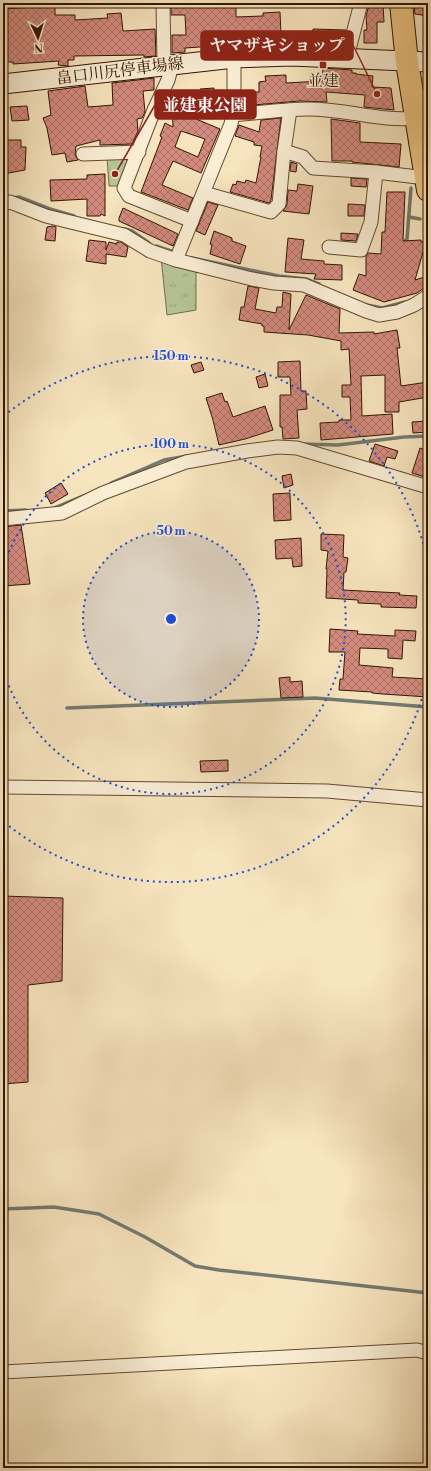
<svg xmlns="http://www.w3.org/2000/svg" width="431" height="1471" viewBox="0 0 431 1471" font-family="'Libre Bodoni','Noto Serif JP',serif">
<defs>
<pattern id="grass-tufts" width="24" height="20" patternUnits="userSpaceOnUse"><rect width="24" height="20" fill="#b6c697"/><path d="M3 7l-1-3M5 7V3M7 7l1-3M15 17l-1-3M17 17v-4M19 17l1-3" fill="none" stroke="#9da980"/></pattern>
<pattern id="building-cross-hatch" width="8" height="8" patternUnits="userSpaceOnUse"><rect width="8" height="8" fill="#d48b7f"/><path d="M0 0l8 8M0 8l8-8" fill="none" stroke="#ad7066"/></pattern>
</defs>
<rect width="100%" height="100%" fill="#f7e5bf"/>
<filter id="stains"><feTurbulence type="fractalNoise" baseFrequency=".005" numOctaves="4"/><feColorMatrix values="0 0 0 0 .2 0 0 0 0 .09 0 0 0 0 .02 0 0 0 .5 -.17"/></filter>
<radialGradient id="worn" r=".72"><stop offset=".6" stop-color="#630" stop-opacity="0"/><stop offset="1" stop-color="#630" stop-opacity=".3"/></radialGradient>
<g fill="url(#grass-tufts)" stroke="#746e4c">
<polygon points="107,157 125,157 128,163 117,186 109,186"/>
<polygon points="161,257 196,267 196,310 167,315"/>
</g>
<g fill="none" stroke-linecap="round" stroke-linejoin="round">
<g stroke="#747a70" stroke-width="3.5">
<polyline points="12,198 19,197 50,209 74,216"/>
<polyline points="409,217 420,219"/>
<polyline points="125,229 132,231 149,243"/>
<polyline points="402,244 407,239 411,188"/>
<polyline points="156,246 177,253"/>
<polyline points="192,258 279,276 306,279 319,284"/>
<polyline points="367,305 382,308 405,302"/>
<polyline points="302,444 338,445 404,437 428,436"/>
<polyline points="111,483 164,460 187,456"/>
<polyline points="54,508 83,496"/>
<polyline points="3,511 26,510"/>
<polyline points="67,708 315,698 428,707"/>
<polyline points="3,1209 54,1207 99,1214 145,1237 195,1266 219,1270 428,1293"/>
</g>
</g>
<g fill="url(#building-cross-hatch)" stroke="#321500" fill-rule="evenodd">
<polygon points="171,3 236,3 236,17 263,16 263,13 280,12 281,34 275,34 276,46 215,49 214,46 185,48 185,52 172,53 172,35 186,35 185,15 171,15"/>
<polygon points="418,3 428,3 428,16 415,14 414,4 418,4"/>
<polygon points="383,4 384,22 377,22 377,43 364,43 364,30 367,30 366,16 369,5"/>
<polygon points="36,7 55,7 55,15 75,15 75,20 108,18 107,14 121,13 123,31 155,29 156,56 144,57 144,55 74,56 74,60 68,60 68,66 58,65 59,61 13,64 13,62 3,62 3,9"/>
<polygon points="313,29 346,30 341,47 312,46"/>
<polygon points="323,68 352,70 352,73 356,73 356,74 373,76 372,87 391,88 394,110 364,107 365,95 326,92 327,102 299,101 254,105 254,92 259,92 259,82 266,81 265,76 286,75 286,83 322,81"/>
<polygon points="154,78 154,90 143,91 145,112 142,118 137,119 138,131 132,144 100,145 100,140 76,146 75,155 78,160 67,162 65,153 52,155 47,128 43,118 51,115 48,91 85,86 88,107 113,105 112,83"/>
<path d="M 214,88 L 215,112 L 184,114 L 220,129 L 201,173 L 173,161 L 162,185 L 193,198 L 188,210 L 141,192 L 162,137 L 160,136 L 165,123 L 173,127 L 172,101 L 201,99 L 200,89 ZM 181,131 L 205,139 L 198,157 L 175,147 Z"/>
<polygon points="27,106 29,120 12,121 10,107"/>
<polygon points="281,118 271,200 269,203 230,192 233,184 236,185 237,181 245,183 246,180 256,183 261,157 260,157 262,146 254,145 254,142 235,136 239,125 259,132 261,120"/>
<polygon points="331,119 360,123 360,142 401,144 399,167 352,162 352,161 332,161"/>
<polygon points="3,140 21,140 21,147 26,147 25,170 3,174"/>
<polygon points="291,162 297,164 296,172 290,171"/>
<polygon points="105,174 105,216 101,214 100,216 87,216 87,199 51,201 50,180 87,179 87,175"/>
<polygon points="351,178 367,179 366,187 351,186"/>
<polygon points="298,184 313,186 309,214 283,211 287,205 288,190 297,191"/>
<polygon points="387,192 405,192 403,241 421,240 421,242 424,242 426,252 423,252 415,280 428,276 428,285 417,293 384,302 353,290 359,274 366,276 366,256 368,253 381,254 382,232 385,232"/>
<polygon points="208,202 218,205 205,235 196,231"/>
<polygon points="348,204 365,205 364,216 348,216"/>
<polygon points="123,208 178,234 173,246 119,221 119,218"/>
<polygon points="53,226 56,227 55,241 45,240 47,227"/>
<polygon points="214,231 232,238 232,241 246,246 240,264 210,254 212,245 210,244"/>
<polygon points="341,233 358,234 356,241 341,240"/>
<polygon points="288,238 304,240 301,259 324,261 324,264 342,265 342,280 314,279 316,274 285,272"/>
<polygon points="89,240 106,242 106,250 109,242 117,244 117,242 121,242 128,247 126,257 106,254 106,264 86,261"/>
<polygon points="248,286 259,288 255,309 276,313 277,307 282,307 283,292 291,294 289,330 306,295 340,309 339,333 374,332 374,334 397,330 400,348 397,348 401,386 428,382 428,397 399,402 399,412 385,412 385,375 361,376 362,416 392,414 393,434 321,440 320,423 339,422 339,420 351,420 350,397 342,397 342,385 351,385 349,349 341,350 341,341 308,335 264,332 264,326 262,326 262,324 239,320 241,307 244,307"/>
<polygon points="300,361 301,391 306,391 307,409 297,410 299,438 283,439 282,427 280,427 280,395 291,395 290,377 278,377 278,362"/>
<polygon points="201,362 204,370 194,373 191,365"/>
<polygon points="265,374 268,386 259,388 256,377"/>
<polygon points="222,393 225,402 227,401 233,417 265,406 273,430 245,439 219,445 213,420 206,398"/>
<polygon points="428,421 428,432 413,433 412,422"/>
<polygon points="375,444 398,451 395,459 387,457 384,466 369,461"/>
<polygon points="420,448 428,451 428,478 412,473"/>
<polygon points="291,474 293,485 284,488 282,476"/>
<polygon points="61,483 68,494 51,504 45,493"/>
<polygon points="290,493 291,520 274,521 273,494"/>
<polygon points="21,525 30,584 3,586 3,527"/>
<polygon points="321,534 344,535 343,557 348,558 346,572 344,572 343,590 400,593 399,595 417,596 416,608 381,607 381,604 358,603 358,600 326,598 327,569 326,569 328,551 321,550"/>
<polygon points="301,538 302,566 293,567 292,558 276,559 275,540"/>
<polygon points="330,629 358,631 357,634 395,636 395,630 416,631 415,641 403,640 402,659 388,658 388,649 360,648 359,665 393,668 392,677 428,679 428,697 383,694 372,693 372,692 339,690 340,679 343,679 345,652 329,652"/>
<polygon points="290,677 290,682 302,681 303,697 281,698 279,678"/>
<polygon points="228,760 228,771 201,772 200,761"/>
<polygon points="3,896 63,898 62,981 28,985 28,1082 3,1084"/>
</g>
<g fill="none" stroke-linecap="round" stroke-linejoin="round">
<g stroke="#634930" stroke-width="15">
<g id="street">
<polyline points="163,3 164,66"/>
<polyline points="347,57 361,3"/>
<polyline points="172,65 168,80 154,110 124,188 129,196 192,221"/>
<path d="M 232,115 C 258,113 284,109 309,109 C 346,109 381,122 417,118"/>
<polyline points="284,151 290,110"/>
<polyline points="83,154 139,152"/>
<polyline points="204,193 271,212 279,204 284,151 303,157 313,168 376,172 426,178"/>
<polyline points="3,204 10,202 46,216 124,235 150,251 176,260 252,279 274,283 304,285 366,311 379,315 397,312 414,305 428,296"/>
<polyline points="329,247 361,250 371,222 376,172"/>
<polyline points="176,260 231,124 234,106 234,58"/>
<polyline points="3,519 62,513 103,493 186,462 247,451 278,447 297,448 428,487"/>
<polyline points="3,787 327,791 428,800"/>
<polyline points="3,1372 417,1350 428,1353"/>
</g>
</g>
<g stroke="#321500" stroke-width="21">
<polyline id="secondary" points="3,84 234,58 292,56 428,62"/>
</g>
<g stroke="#321500" stroke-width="24">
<polyline id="highway" points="401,3 407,62 428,190"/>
</g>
<use href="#street" stroke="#faeed5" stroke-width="13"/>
<use href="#secondary" stroke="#faeed5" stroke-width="19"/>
<use href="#highway" stroke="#ecc280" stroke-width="22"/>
</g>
<circle cx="171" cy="619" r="88" fill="#1d4ed8" fill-opacity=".12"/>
<g fill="none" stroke="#1d4ed8" stroke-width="2" stroke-dasharray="2 4">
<circle cx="171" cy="619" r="88"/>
<path d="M3 569A175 175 0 1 1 3 669"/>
<path d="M428 676A263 263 0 0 1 4 822M4 416A263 263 0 0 1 428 562"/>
</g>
<rect fill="#8f2418" stroke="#faeed5" stroke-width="1.5" x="319" y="61" width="8" height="8" rx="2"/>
<g text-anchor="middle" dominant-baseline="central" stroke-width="3" stroke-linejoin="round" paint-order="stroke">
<g font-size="16" fill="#321500" stroke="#faeed5">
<text transform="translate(120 71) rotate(-7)">畠口川尻停車場線</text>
</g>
<g font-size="16" fill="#321500" stroke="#faeed5">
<text x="323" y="81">並建</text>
</g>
</g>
<circle cx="171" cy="619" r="6" fill="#1d4ed8" stroke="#faeed5" stroke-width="2"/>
<g font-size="12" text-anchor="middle" font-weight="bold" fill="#1d4ed8" stroke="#faeed5" stroke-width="3" stroke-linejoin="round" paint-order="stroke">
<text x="171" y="360">150 m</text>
<text x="171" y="448">100 m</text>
<text x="171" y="535">50 m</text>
</g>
<path fill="none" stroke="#8f2418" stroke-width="1.5" d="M377 94L353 45M115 174L155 105"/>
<g fill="#8f2418" stroke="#faeed5" stroke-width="1.5">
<circle cx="377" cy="94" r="4"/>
<circle cx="115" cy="174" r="4"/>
</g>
<g fill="#8f2418" stroke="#8f2418" stroke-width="1.5">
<rect x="201" y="31" width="152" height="29" rx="4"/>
<rect x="155" y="90" width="101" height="29" rx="4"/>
</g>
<g font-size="17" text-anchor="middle" font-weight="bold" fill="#fff">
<text x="277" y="51">ヤマザキショップ</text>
<text x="205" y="111">並建東公園</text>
</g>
<rect width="431" height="1471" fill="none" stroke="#f7e5bf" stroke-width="16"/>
<rect x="4" y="4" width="423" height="1463" fill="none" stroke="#321500" stroke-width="2"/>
<rect x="8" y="8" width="415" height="1455" fill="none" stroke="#321500"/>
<g transform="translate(38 38) rotate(176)" stroke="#faeed5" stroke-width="3" paint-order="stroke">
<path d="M0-3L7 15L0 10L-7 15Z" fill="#321500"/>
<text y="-6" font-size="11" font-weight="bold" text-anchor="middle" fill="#321500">N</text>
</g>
<rect width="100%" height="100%" filter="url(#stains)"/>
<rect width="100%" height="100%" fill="url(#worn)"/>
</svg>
